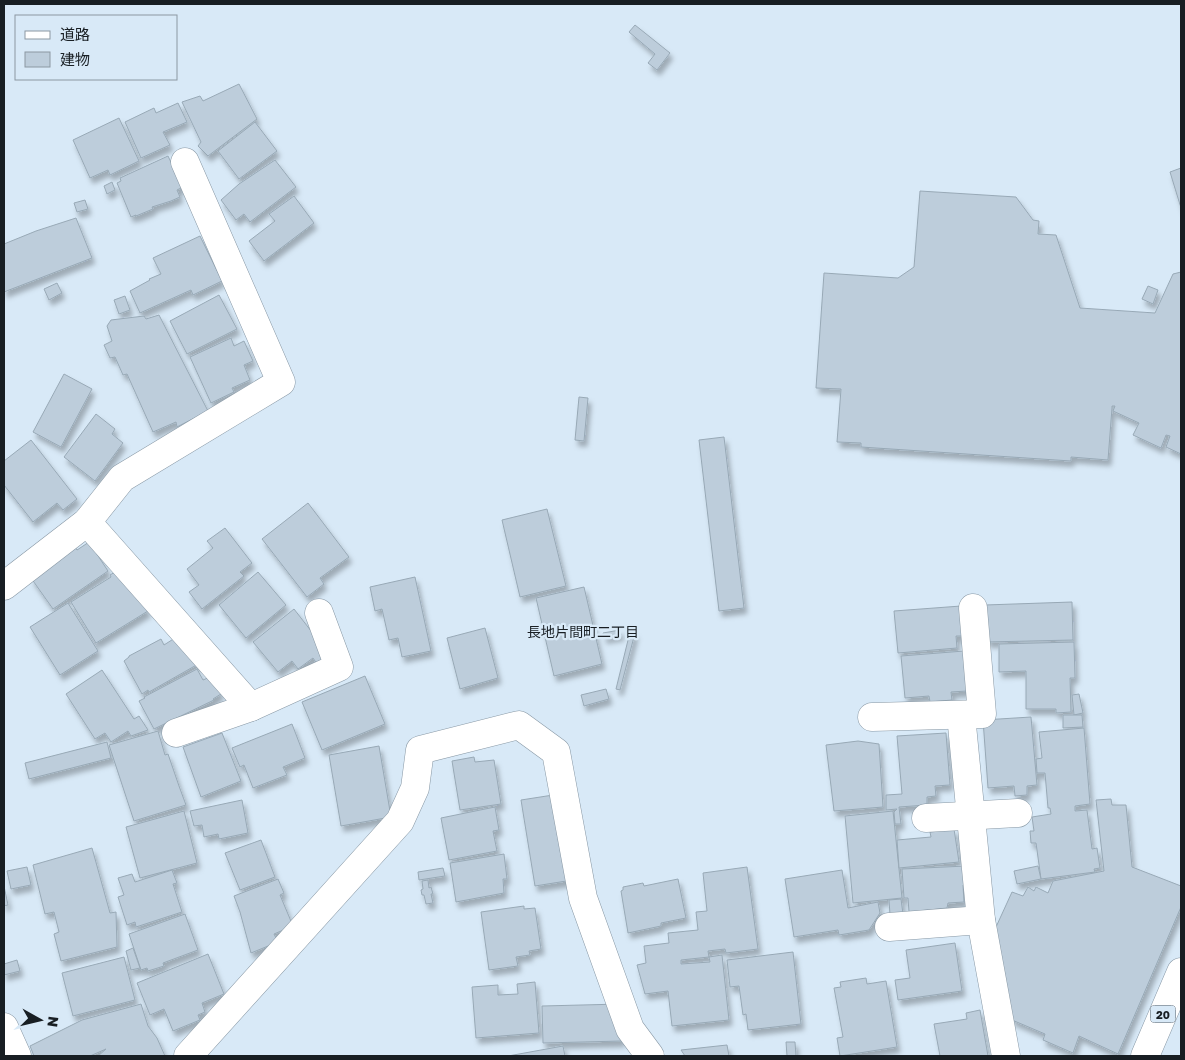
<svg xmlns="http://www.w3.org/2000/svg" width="1185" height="1060" viewBox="0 0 1185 1060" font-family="'Golos Text','Noto Sans JP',sans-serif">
<defs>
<filter id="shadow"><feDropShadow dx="3" dy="5.5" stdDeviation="2.5" flood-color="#0004"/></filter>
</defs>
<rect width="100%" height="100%" fill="#d8e9f7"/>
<g fill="#bdcddb" stroke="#98a9b6" filter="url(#shadow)">
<polygon points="635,25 670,53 657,70 648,63 655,54 629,32"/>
<polygon points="239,84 257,119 208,156 198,146 201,142 182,102 200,96 203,101"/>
<polygon points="178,103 187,122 163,132 170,145 141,158 125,122 154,108 156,113"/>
<polygon points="119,118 139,161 110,175 108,170 90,178 73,140"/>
<polygon points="255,122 277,151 239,179 218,151"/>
<polygon points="168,156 183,187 177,190 180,197 171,201 152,207 153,209 136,216 136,215 131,217 117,183 121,181 120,178"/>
<polygon points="275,160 296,187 250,222 244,214 236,220 221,200 239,184"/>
<polygon points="1181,168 1181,208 1170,172"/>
<polygon points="112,182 115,190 107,194 104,186"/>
<polygon points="920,191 1016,197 1033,220 1039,221 1038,234 1056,235 1080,308 1155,313 1173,274 1181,272 1181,454 1166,447 1170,436 1166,435 1161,448 1133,435 1139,423 1113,411 1115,406 1112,406 1112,408 1108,460 1071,457 1071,461 861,447 861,443 837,442 841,389 816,388 824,273 898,278 914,267"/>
<polygon points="294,196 314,223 264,261 249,241 275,221 269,214"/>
<polygon points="85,200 88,209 77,212 74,203"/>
<polygon points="76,218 92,258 4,292 4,244 36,231"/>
<polygon points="200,236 222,281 193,295 191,290 140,313 130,291 150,280 149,279 161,274 153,258"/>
<polygon points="57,283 62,293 49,300 44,289"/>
<polygon points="1148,286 1158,290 1153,304 1142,299"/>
<polygon points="219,295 237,329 187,354 170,321"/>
<polygon points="125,296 130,310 119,314 114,300"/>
<polygon points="159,315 208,411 177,427 176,422 153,432 127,374 123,375 115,357 110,358 104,345 112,341 107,326 111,320 144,316 146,319"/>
<polygon points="231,338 234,346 244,341 253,361 244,365 250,380 232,388 234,392 211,403 190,357"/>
<polygon points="64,374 92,389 61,447 33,432"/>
<polygon points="579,397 588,398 584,441 575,440"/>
<polygon points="96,414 115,429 112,434 123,443 95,481 64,457"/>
<polygon points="724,437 744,608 719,611 699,440"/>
<polygon points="31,440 77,499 63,510 57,503 33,522 4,485 4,461"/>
<polygon points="308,503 349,557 320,578 324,584 307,597 262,539"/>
<polygon points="547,509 566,586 520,597 502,520"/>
<polygon points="225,528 252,563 240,572 244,576 202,609 189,592 199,585 187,569 213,548 207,541"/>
<polygon points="89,542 108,571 53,609 31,578 75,547 77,550"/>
<polygon points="120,569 148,611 96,643 71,602 111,577 110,575"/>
<polygon points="258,572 286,605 246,638 219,605"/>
<polygon points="415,577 431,651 402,657 398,638 389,640 382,609 375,611 370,587"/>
<polygon points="584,587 602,664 554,676 536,598"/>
<polygon points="1072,602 1073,640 987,642 985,605"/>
<polygon points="68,603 98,651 60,675 30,627"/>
<polygon points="961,606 963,636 956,636 957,648 898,653 894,611"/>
<polygon points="294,609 329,654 317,664 313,658 298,669 292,661 278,672 253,642"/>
<polygon points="485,628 498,678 460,689 447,638"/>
<polygon points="620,630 621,635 604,638 603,633"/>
<polygon points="630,632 635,633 620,690 616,689"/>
<polygon points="178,636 200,663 149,692 148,690 142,694 124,661 129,657 129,656 161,639 164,645"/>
<polygon points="1074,642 1075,678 1070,678 1071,712 1056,713 1056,709 1026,709 1026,671 999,672 999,644"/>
<polygon points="964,651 967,691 951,692 952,700 930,702 929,696 905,698 901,656"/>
<polygon points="197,669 203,680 212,676 221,694 213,699 214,700 154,729 139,701 145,698 144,697"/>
<polygon points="102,670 134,719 139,716 148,730 131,736 128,731 111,742 105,733 95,739 66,694"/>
<polygon points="365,676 385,724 322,750 302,702"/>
<polygon points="606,689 609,699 584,706 581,695"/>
<polygon points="1079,694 1083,713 1074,715 1072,695"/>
<polygon points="1063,715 1082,715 1083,727 1063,728"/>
<polygon points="1031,717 1037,785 1027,786 1027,795 1015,796 1014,786 988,788 983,720"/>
<polygon points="292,724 305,758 283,767 287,775 253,788 244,765 240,767 232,748"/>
<polygon points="1084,728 1090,804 1075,806 1075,811 1087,810 1092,849 1097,848 1100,868 1094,869 1095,872 1041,879 1036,843 1031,843 1030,831 1034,831 1032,817 1051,814 1050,808 1048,808 1045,773 1037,773 1036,759 1042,758 1039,732"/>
<polygon points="158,731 165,755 168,754 179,786 186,805 134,821 109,745"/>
<polygon points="222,733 241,781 201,797 183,747"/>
<polygon points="946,733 950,785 935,786 936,796 927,797 927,805 899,807 901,824 895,824 894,812 897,809 886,810 886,795 902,794 897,736"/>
<polygon points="858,741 879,744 883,807 834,811 826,745"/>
<polygon points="107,742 111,758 29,779 25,763"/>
<polygon points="379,746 391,817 341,826 329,755"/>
<polygon points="474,757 475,762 494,760 501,804 460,810 452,761"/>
<polygon points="566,793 579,879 535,886 521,800"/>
<polygon points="1111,799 1112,805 1126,805 1132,867 1181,886 1181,907 1118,1054 1079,1036 1073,1053 1043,1040 1045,1034 1012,1020 996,927 1012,892 1023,896 1028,887 1034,891 1036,887 1048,893 1053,881 1104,871 1096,800"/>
<polygon points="242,800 248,833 219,839 218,834 204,837 202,825 194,826 190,811"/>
<polygon points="495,807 499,830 493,831 497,851 449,860 441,818"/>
<polygon points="184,811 197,863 140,878 126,827"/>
<polygon points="893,811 902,898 853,903 845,816"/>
<polygon points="954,829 959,862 899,868 897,840 931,837 930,832"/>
<polygon points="261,840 275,877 240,890 225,853"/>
<polygon points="92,848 110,913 116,912 117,947 61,961 54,934 59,932 54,912 45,914 33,865"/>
<polygon points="504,854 507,879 503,879 504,893 456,902 450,863"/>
<polygon points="966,866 967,885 963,885 964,902 948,903 947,908 909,912 908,898 904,898 902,869"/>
<polygon points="1038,866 1041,879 1017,884 1014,871"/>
<polygon points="27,867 31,885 11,889 7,871"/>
<polygon points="747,867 758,949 726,953 725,949 708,951 709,957 681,960 681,964 710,962 709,957 722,955 729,1020 672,1026 668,991 645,994 637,965 646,963 644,946 669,943 668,933 698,930 696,912 707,911 703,873"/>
<polygon points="443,868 445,876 419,880 418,872"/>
<polygon points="172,870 177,883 173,884 182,912 136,927 135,922 127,925 118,897 124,895 118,878 132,874 135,882"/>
<polygon points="842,870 848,908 878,902 880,913 869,930 839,935 838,930 794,937 785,879"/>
<polygon points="278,879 284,893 280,895 293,926 274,934 278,942 251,953 240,912 234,896"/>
<polygon points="678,879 686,918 661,923 661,926 628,933 621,891 623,890 623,887 643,883 644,886"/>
<polygon points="428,880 429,888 431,887 433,894 431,894 433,903 426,904 424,895 422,895 421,890 423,889 422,881"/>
<polygon points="4,886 8,905 4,906"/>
<polygon points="901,899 903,914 890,915 889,900"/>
<polygon points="524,906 524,909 535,908 541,949 529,951 530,955 516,957 518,966 489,970 481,912"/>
<polygon points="185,914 198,950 163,963 164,966 148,971 147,968 141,970 129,934"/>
<polygon points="955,943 962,991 898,1000 895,980 910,978 906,950"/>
<polygon points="133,948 140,968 131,970 126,951"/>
<polygon points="793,952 801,1024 748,1030 746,1014 743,1015 739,986 730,987 727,960"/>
<polygon points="208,954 224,994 202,1003 205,1012 198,1015 200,1020 173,1031 164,1009 150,1015 137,983"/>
<polygon points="124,957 135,1000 73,1016 62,973"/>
<polygon points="17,960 20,971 4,975 4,964"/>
<polygon points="866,978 867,984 886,981 897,1047 840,1056 837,1038 843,1037 834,988 841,987 840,982"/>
<polygon points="535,982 539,1033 476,1038 472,987 498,985 498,995 518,994 517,984"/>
<polygon points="141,1004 148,1026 157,1038 165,1056 98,1056 106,1049 90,1056 34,1056 30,1046 82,1020"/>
<polygon points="621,1004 622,1041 543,1043 542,1006"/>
<polygon points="980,1010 988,1056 940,1056 934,1024 967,1019 966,1013"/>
<polygon points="786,1042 795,1042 796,1056 787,1056"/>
<polygon points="727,1045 729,1056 685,1056 681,1050"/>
<polygon points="563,1046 565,1056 508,1056"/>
</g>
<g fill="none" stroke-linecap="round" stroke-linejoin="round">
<g stroke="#8898a5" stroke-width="29">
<g id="minor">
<polyline points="87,522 251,707 339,667 319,613"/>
<polyline points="4,586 87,522 122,478 281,382 185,162"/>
<polyline points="961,715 981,920 1006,1056"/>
<polyline points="872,717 982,714 973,608"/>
<polyline points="176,733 251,707"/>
<polyline points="926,818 1018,813"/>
<polyline points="889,927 981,920"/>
<polyline points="4,1027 17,1056"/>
<polyline points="188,1056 400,821 415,788 420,750 519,725 556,752 583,898 630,1029 650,1056"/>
</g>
</g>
<g stroke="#8898a5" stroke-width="29">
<polyline id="trunk" points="1145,1056 1181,972"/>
</g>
<use href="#minor" stroke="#fff" stroke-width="28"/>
<use href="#trunk" stroke="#fff" stroke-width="28"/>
</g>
<g text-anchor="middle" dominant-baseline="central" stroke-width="4.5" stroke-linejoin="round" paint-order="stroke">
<rect fill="#d8e9f7" stroke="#525b63" stroke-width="1" x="1150.5" y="1005.5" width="25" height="17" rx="4"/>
<g font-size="11" font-weight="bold" fill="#181e23">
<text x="1163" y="1014">20</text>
</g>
<g font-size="14" fill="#181e23" stroke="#d8e9f7">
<text x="583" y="631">長地片間町二丁目</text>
</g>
</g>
<rect width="1185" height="1060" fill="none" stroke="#181e23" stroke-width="10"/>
<rect x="15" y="15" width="162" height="65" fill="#d8e9f7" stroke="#8b98a2"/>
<rect x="25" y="31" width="25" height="8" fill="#ffffff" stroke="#8b98a2"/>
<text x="60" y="40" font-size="15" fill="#181e23">道路</text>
<rect x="25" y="52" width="25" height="15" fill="#bdcddb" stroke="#8b98a2"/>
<text x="60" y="65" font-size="15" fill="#181e23">建物</text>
<g transform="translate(40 1020) rotate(98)" stroke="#d8e9f7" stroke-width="4" paint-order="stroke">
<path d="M0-4L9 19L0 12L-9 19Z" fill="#181e23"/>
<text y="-8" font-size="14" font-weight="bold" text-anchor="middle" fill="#181e23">N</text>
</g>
</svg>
